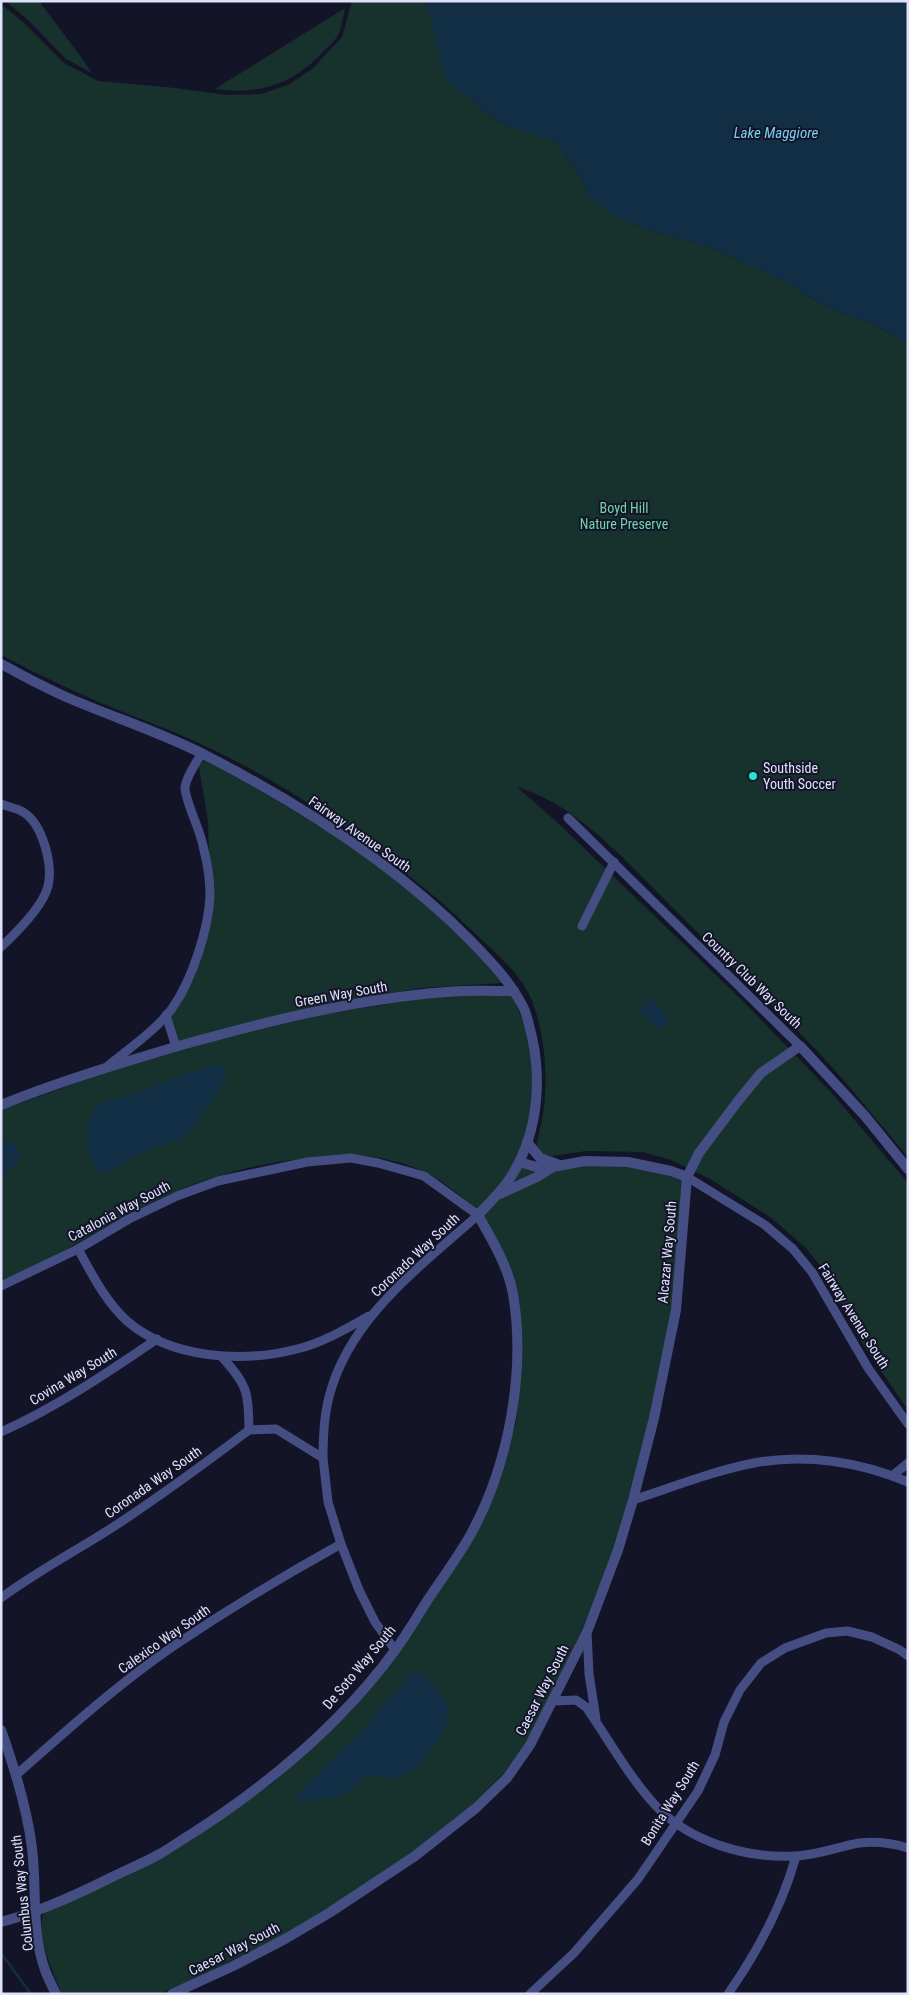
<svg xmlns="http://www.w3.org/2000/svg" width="909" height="1995" viewBox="0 0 909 1995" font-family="'Roboto Condensed',sans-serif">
<rect width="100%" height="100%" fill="#141429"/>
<g fill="#17322c">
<polygon points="5,1 39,1 81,57 92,73 66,59 26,18"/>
<path d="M 352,1 L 424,1 L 472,100 L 485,112 L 503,124 L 554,141 L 576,170 L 587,193 L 634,225 L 713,249 L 765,272 L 798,289 L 817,302 L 876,326 L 908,344 L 908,1157 C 882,1127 858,1096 832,1067 C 783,1014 730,965 679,914 C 633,869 580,805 517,787 L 558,823 L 743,1001 L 830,1091 L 908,1183 L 908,1410 L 864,1346 L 823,1269 L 805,1247 L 770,1217 L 710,1179 L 671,1160 L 643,1152 L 586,1151 L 553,1156 L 544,1155 L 538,1151 L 537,1143 C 540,1128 544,1113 545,1097 C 547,1063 543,1023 528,992 C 515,968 486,944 466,925 C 444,903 419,884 394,864 C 327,812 253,765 174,732 C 157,725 140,719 123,712 C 81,695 41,676 1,655 L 1,4 L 23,22 L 64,63 L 98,81 L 175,88 L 227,95 L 261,94 L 290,84 L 313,68 L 342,37 Z"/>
<path d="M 345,8 C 343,16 342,28 338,35 C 335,41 327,47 323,52 C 292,85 259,95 215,89 Z"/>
<path d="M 204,760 C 309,816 427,887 502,983 L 421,988 L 320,1005 L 179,1041 L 171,1017 L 194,978 L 207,936 L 209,852 L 208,821 L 199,767 Z"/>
<path d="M 509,992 C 544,1049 539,1137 497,1189 C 491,1196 484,1202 478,1209 C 462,1198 448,1185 431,1175 C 410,1163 375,1156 351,1154 C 340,1154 328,1156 317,1157 C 261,1162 203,1177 153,1202 C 101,1227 55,1260 1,1281 L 1,1110 L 110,1071 L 233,1036 L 321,1015 L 422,998 Z"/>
<path d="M 523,1161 L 579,1166 L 604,1165 L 628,1166 L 670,1176 L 682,1181 L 672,1309 L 650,1416 L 629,1496 L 627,1497 L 628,1500 L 614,1548 L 582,1630 L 527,1742 L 503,1774 L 473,1804 L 413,1852 L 327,1909 L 283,1935 L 183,1984 L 160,1994 L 62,1994 C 53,1973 35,1933 44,1912 L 203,1832 L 273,1783 L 351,1711 L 481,1521 L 504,1468 L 516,1422 L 521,1378 L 522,1344 L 506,1258 L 483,1216 Z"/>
</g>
<g fill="#112e44">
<polygon points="424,1 908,1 908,344 876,326 817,302 798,289 765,272 713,249 634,225 610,214 587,193 576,170 554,141 503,124 485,112 472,100 445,79 429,12"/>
<polygon points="652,997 654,998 655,1002 670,1020 658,1031 642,1013 637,1012"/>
<path d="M 220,1065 L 226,1068 L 226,1077 L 220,1088 L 191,1130 L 177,1140 L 139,1154 L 113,1170 L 104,1173 L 97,1172 C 82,1149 85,1129 96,1105 L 148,1089 L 185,1074 Z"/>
<polygon points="10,1142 17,1145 20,1158 14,1166 1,1176 1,1143"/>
<path d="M 416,1671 C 422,1674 425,1679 430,1683 C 458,1707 450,1726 430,1751 C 423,1759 415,1770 405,1775 C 389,1784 375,1773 365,1777 C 358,1780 357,1786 351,1790 C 341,1797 308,1805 296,1800 L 298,1793 L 367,1725 L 411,1673 Z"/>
</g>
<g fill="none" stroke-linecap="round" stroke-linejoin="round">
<polyline stroke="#112e44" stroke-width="2.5" points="1,1953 31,1994"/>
<g stroke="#444e82" stroke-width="9">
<path d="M 1,804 C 8,807 17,808 23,812 C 43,824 53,865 48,886 C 43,907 16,933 1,947"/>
<polyline points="568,818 800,1046"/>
<polyline points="582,926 614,862"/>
<polyline points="166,1015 176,1047"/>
<path d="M 108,1066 C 127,1050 160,1027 173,1007 C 192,980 209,928 210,895 C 210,879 207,861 203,846 C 201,832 184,798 185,787 C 187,775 196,763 202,753"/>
<polyline points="687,1177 765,1225 793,1249 812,1272 868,1368 908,1424"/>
<path d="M 78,1249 C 92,1274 105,1301 127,1321 C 171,1359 243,1363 297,1349 C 322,1343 346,1329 369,1316"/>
<path d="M 1,1286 L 78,1249 L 129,1219 L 177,1196 L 218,1181 L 307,1162 L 351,1158 L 378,1163 L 424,1176 L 478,1215 C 420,1267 349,1318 329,1397 C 324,1416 323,1438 323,1458"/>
<path d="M 222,1357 C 248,1386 248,1391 249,1430"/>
<polyline points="249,1430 276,1429 323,1458 328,1502 341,1544 359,1590 375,1622 395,1650"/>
<path d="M 1,1432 C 57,1407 107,1373 157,1339"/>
<polyline points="892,1476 908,1463"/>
<path d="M 633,1500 C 673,1487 713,1471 754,1463 C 806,1453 860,1462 908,1482"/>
<path d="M 1,1598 C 36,1572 74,1552 110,1529 C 158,1498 204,1464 249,1430"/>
<polyline points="587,1632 589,1674 596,1719"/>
<path d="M 553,1701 L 576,1700 L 586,1707 C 609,1740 629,1777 656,1806 C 690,1842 747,1859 796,1856 C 817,1855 838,1847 859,1843 C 876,1841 892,1843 908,1848"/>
<path d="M 16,1775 C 67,1730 117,1685 172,1647 C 227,1610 283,1576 341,1544"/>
<polyline points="530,1994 574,1953 638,1879 698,1791 715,1755 724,1722 740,1690 761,1663 785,1648 826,1633 847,1631 872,1637 900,1650 908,1656"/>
<path d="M 728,1994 C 758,1951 782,1907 796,1856"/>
</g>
<g stroke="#444e82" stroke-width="10">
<path d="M 1,664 C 24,676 47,689 71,699 C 115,718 160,732 203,754 C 299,803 394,863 471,941 C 490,961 509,980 522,1005 C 526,1011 527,1018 529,1025 C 543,1074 539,1131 512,1175 C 503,1190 490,1202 478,1215 C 492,1240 508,1266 513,1294 C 526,1371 509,1463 472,1532 C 459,1556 442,1578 427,1601 C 417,1617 407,1634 396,1649 C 342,1723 269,1784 193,1833 C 181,1840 169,1849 156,1856 C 141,1864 124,1871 108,1879 C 74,1896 39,1912 1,1922"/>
<path d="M 1,1105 C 60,1081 121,1063 182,1045 C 268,1021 356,999 446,992 C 468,990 492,991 514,991"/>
<polyline points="527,1142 540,1158 557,1164"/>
<polyline points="519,1162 540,1168 547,1168 585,1161 628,1162 671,1171 687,1177"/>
<polyline points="500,1194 537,1177 551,1168"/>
<path d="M 1,1730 C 15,1769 27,1808 32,1848 C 37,1888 31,1931 45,1970 C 48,1978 52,1986 56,1994"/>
<polyline points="172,1994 233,1966 285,1939 329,1913 415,1856 476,1808 507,1778 530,1745 587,1632 618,1550 633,1500 654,1418 676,1310 687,1177 699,1153 738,1101 761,1073 800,1046 865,1116 908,1169"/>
</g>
</g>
<circle fill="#20e6d2" stroke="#141429" stroke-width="2" cx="753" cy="776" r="5"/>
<g text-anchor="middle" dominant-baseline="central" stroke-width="4" stroke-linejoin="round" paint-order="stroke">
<g font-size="14" fill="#71d5a8" stroke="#141429">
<text x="624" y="508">Boyd Hill<tspan x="624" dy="16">Nature Preserve</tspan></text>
</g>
<g font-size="14" fill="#dfe1fb" stroke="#141429" text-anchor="start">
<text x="763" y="768">Southside<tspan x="763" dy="16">Youth Soccer</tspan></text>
</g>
<g font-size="14" fill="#dfe1fb" stroke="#141429">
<text transform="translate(360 834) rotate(35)">Fairway Avenue South</text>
<text transform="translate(752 980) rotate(44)">Country Club Way South</text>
<text transform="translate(341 994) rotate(-10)">Green Way South</text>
<text transform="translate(119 1211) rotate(-28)">Catalonia Way South</text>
<text transform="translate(667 1252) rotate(-85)">Alcazar Way South</text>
<text transform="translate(415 1255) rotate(-43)">Coronado Way South</text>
<text transform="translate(854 1316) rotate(58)">Fairway Avenue South</text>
<text transform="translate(73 1376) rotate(-31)">Covina Way South</text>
<text transform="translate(153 1482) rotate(-35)">Coronada Way South</text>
<text transform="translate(164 1639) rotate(-35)">Calexico Way South</text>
<text transform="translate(359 1667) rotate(-50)">De Soto Way South</text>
<text transform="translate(542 1690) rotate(-63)">Caesar Way South</text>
<text transform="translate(670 1803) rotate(-58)">Bonita Way South</text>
<text transform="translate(22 1893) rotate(-96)">Columbus Way South</text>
<text transform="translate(234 1949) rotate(-27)">Caesar Way South</text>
</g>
<g font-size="15" font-style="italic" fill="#78d1f0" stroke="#141429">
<text x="776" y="133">Lake Maggiore</text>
</g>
</g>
<rect width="909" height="1995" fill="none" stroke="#dfe1fb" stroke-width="5"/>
</svg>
